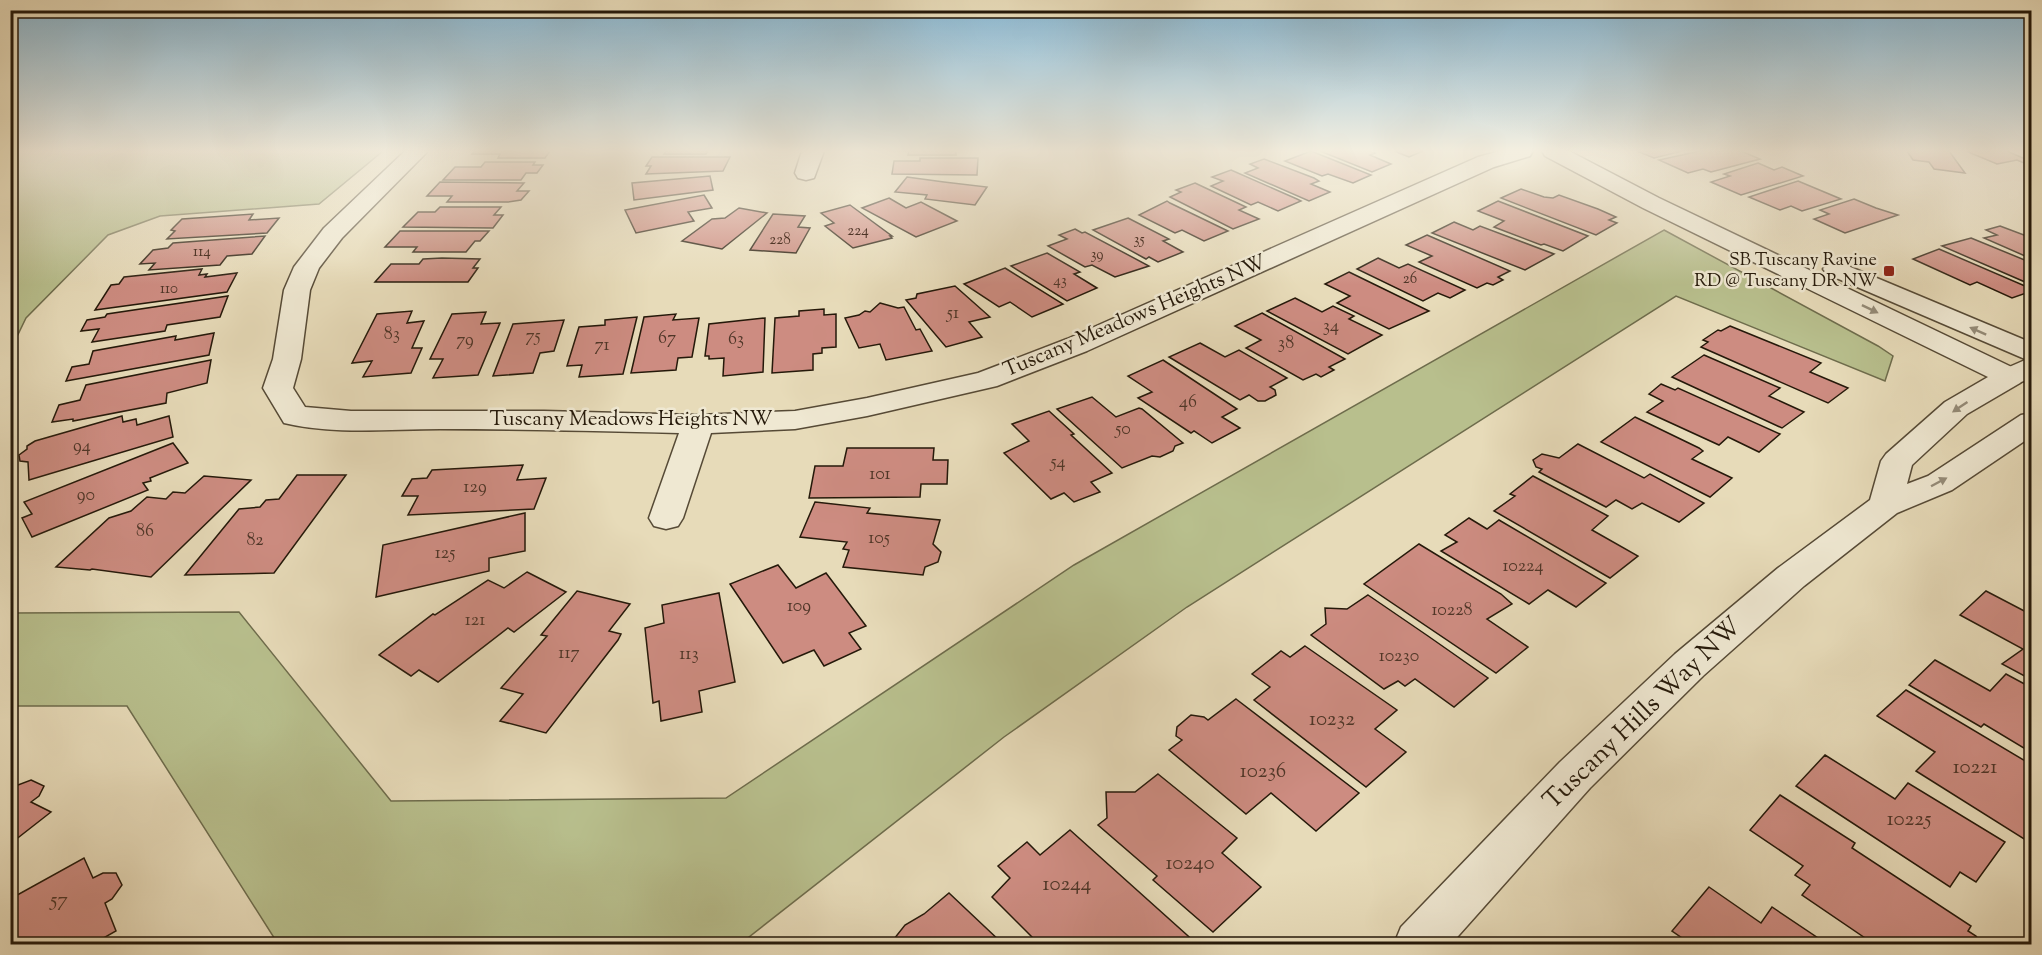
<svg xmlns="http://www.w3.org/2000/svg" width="2042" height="955" viewBox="0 0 2042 955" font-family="'Sorts Mill Goudy',serif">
<rect width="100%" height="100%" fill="#e7dbb9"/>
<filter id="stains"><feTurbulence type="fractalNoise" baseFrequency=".00333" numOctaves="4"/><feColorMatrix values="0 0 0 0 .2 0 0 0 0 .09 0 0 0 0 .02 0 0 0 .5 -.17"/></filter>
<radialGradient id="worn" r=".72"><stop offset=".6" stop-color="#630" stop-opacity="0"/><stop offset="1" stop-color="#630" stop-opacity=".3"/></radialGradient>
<g fill="#b8bf8d" stroke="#6e6c4c" stroke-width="1.5">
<polygon points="10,151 383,151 319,204 160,216 108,235 26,318 11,349"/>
<polygon points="1664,230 1878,346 1893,356 1885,381 1676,296 1187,607 1004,737 740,944 278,944 127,706 11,706 11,613 239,612 391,801 726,798 1074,565"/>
</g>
<g fill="#cd8c81" stroke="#25190a" stroke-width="1.5">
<polygon points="475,151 550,151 545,158 498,158 500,154 472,154"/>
<polygon points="666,151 708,151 706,154 664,154"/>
<polygon points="887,151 956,151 956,155 908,155 909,151"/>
<polygon points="1311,151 1371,175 1353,183 1328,174 1322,176 1285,161"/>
<polygon points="1320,151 1369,151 1375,153 1370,155 1391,164 1372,172"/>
<polygon points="1394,151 1423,151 1409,157"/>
<polygon points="1637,151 1682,151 1654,158"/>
<polygon points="1700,151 1741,151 1760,159 1711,172 1703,169 1688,173 1659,160"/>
<polygon points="1907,151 1949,151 1965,173 1934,169 1929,162 1913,160"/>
<polygon points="1966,151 2007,151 2032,162 2024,163 2017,160 1997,164"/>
<polygon points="652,157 730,157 723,171 646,174 651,166 646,166"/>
<polygon points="920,158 978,158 977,175 892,174 894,161 920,161"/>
<polygon points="1264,159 1314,178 1319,181 1311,184 1330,192 1309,201 1245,173 1258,168 1250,164"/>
<polygon points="485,162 535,162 533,165 543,165 537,173 526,173 521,180 443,180 455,167 481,167"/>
<polygon points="1758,163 1774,170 1782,167 1803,176 1741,195 1711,182 1730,176 1724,174"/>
<polygon points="1231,170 1297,199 1301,201 1278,211 1258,202 1251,205 1211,186 1223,181 1212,177"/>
<polygon points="710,176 713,190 634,200 632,183"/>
<polygon points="907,177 944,182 987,187 975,205 925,199 927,195 895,192"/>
<polygon points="1798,181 1841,199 1802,211 1791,206 1780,210 1749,197"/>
<polygon points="440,182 524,183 517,191 529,191 521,200 508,202 447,202 452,196 427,196"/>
<polygon points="1195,183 1246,207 1239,210 1259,219 1233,229 1170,197 1181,192 1176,190"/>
<polygon points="1521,189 1544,197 1553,198 1559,195 1598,209 1616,217 1609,220 1617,223 1596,235 1501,198"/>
<polygon points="704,195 712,208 688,212 694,221 636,233 625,210"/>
<polygon points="889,198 906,208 921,202 957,221 916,237 862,208"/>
<polygon points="1854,199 1876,208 1898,215 1845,233 1814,219 1829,214 1820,210"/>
<polygon points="1167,201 1170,203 1228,231 1204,241 1182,230 1175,233 1139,215"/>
<polygon points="1498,201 1588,236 1563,251 1544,244 1541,245 1494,227 1504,221 1478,211"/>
<polygon points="850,205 892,236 890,236 892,238 853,248 825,226 834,223 821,213"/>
<polygon points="440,207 501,207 494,215 503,215 493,228 403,227 418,212 435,212"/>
<polygon points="739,208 767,213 722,249 682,241 712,219 725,218"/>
<polygon points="253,214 249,220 279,218 267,233 167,239 175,231 171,230 182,219"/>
<polygon points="773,214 805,216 798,227 810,228 796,253 750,250"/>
<polygon points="1128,218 1169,239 1163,241 1183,252 1158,262 1149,257 1146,259 1093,230"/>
<polygon points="1454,222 1473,230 1480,226 1554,254 1525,270 1432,233"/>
<polygon points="2000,226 2032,238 2032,259 1984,238 1997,235 1986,230"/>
<polygon points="1075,229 1082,233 1085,232 1149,266 1115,277 1092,265 1085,267 1048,246 1067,239 1059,235"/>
<polygon points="400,231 489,231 480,241 475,241 466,252 413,252 417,247 385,247"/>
<polygon points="1427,235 1510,271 1498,277 1503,280 1493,285 1487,283 1477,288 1419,262 1432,256 1406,245"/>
<polygon points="265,236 252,254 227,256 220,265 149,270 155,263 140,264 153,250 168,248 173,243"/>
<polygon points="1971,238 2032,263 2032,285 1942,246"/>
<polygon points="1939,249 2032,289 2032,291 2012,298 1977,282 1970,285 1913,259"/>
<polygon points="1047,253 1080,272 1074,274 1097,288 1067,301 1011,266"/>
<polygon points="1378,258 1399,268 1408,264 1465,290 1450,298 1438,293 1423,301 1357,269"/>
<polygon points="423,259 442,258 480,259 473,268 478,268 468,282 375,282 391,264 419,264"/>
<polygon points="1005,268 1063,304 1032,317 1010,302 999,307 964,284"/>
<polygon points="202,269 199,275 207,274 205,277 237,273 227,292 95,310 111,285 119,284 124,277"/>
<polygon points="1349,272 1429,311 1389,329 1337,303 1350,296 1325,284"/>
<polygon points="955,286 990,317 969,322 982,337 946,347 906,300 916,298 917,294"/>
<polygon points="228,296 220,317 167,325 165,331 92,342 99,329 81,331 87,320 105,317 107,314"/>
<polygon points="1295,298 1322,312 1333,306 1354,316 1349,319 1382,335 1348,354 1267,311"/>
<polygon points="880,303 898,308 904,307 916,330 920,329 932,351 886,360 880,344 859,348 845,318 859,315 865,311 870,312"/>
<polygon points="824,309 824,315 836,314 836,347 822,348 822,353 813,354 813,370 772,373 775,318 799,316 799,311"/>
<polygon points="412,311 407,323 424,321 412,348 422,348 411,373 363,377 372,361 352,363 377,314"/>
<polygon points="486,312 481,324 500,323 478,375 433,378 443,359 430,359 452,314"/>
<polygon points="1262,313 1345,359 1329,367 1334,370 1321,377 1316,374 1303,380 1246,348 1261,340 1235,326"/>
<polygon points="676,314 673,320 699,318 692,357 678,358 676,370 631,373 644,317"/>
<polygon points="637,317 623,374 579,377 582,365 567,366 579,327 605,325 605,320"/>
<polygon points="765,318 763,372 723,376 724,358 709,359 709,356 705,356 709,324"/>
<polygon points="564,320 554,351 540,353 533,373 493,376 513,324"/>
<polygon points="1730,326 1821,363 1810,372 1848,388 1828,403 1701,347 1708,342 1703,340 1718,330 1721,331"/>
<polygon points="214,333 209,355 66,381 72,367 89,364 93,351 176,336 175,340"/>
<polygon points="1200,343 1225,357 1239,350 1287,378 1270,387 1275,390 1276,395 1265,401 1258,401 1249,395 1240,400 1169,357"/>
<polygon points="1704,355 1780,388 1769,396 1804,412 1782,428 1672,377"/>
<polygon points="211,360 207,383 167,393 166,403 73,421 73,419 52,422 59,405 80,400 86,385"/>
<polygon points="1163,360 1237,409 1222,417 1240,428 1212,443 1194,431 1191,433 1138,398 1152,392 1128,376"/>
<polygon points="1661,384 1675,390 1678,388 1780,434 1759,452 1728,437 1719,445 1647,412 1663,401 1649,394"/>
<polygon points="1092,397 1116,417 1139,408 1142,409 1183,443 1175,446 1173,451 1160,457 1152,456 1122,468 1057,409"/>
<polygon points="1049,411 1074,434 1071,435 1112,473 1091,482 1100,492 1074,502 1064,493 1051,499 1004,453 1029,441 1012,424"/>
<polygon points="122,416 123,422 136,419 137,425 169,416 173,437 29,480 28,462 20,461 19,455 27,449 27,446 35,441"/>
<polygon points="1635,417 1699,448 1703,451 1692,459 1732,478 1710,497 1601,442"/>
<polygon points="173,443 188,463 150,478 151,481 143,483 148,490 32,537 22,518 32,514 24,502"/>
<polygon points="1578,444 1644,478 1650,474 1704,503 1679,522 1642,503 1632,509 1616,500 1606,507 1539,472 1542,469 1536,467 1533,460 1542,454 1559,458"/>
<polygon points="847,448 934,448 933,460 948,460 947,484 921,484 920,497 809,498 815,466 843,466"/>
<polygon points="523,465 517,480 546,478 534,509 408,515 418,496 402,496 412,479 427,478 432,470"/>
<polygon points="297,475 346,475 274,573 185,575 239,509 260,507 266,500 279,499"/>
<polygon points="204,476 251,480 151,577 92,569 90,570 56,567 109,518 131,511 147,497 166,499 173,492 185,493"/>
<polygon points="1533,476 1608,516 1592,530 1638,556 1610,578 1494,511 1515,496 1510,494"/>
<polygon points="815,502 870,508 867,513 940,520 933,544 941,552 938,562 925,567 923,575 843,567 849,550 843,549 847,542 800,537"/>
<polygon points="525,513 525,551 489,558 489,571 376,597 383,545"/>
<polygon points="1469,518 1487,529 1499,520 1606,583 1576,607 1548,590 1529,604 1441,551 1457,542 1445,535"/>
<polygon points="1419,544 1501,594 1512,604 1487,619 1528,647 1496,673 1364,584"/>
<polygon points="778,565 796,588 826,573 866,626 849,633 861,649 824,666 814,650 783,663 730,584"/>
<polygon points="527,572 566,592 514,632 508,628 438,682 419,670 411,676 379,655 433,614 435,615 488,580 504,588"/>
<polygon points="577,591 630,604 609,631 621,634 618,640 546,733 500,721 523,694 501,688 547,636 541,635"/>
<polygon points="1986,591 2032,615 2032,680 2002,664 2023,649 1960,615"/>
<polygon points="719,593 735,682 699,691 702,712 661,721 659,701 653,703 645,628 664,623 662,605"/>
<polygon points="1368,595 1428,636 1488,678 1454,707 1415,679 1405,686 1398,681 1384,689 1311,635 1326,624 1325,608 1347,609"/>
<polygon points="1305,646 1397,710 1375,729 1406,752 1366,787 1254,700 1270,687 1252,674 1281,651 1290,657"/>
<polygon points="1935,660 1990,691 2006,674 2032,688 2032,753 1984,724 1981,727 1909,685"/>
<polygon points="1906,690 2032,765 2032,844 1916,771 1935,752 1877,716"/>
<polygon points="1236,699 1359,793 1316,831 1271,793 1246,814 1169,750 1182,740 1176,736 1177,727 1191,715 1204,717 1208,720"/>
<polygon points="1825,755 1895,799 1908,783 2005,842 1976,882 1960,872 1950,887 1796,786"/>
<polygon points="1158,774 1237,838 1222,853 1261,887 1213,932 1153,880 1157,876 1098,825 1107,818 1106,792 1135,792"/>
<polygon points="31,780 44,786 39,796 31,802 51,812 10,844 10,788"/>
<polygon points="1780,795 1855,843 1852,848 1971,926 1968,931 1976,936 1982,944 1867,944 1863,942 1865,938 1802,895 1810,885 1795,875 1803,866 1750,830"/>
<polygon points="1070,830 1197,944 1103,944 1100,942 1096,944 1039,944 992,897 1010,878 998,866 1027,842 1040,855"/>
<polygon points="84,858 93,878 103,873 116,873 122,885 112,899 105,903 116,931 93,944 10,944 10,899"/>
<polygon points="1709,887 1761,923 1772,907 1827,944 1691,944 1672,931"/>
<polygon points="949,893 1003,944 890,944 905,925 924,914"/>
</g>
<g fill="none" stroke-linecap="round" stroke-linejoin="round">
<g stroke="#564a36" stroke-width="3">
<g id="minor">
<path d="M 405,151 L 428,151 L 342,238 L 319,268 L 310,290 L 301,359 L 293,388 L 305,407 L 351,411 L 544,411 L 698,415 L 795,411 L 867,398 L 978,373 L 1067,339 L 1478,157 L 1500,151 L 1533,151 L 1530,156 L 1494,167 L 1087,351 L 997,386 L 867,416 L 795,429 L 711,433 L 683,518 L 678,526 L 666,529 L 654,526 L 649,518 L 679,433 C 600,431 520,429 440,429 C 389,429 334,435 284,423 L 263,388 L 273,359 L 284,290 L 294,267 L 324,228 Z"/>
<polygon points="802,151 824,151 814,178 806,180 798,178 795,173"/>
<polygon points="1542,151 1569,151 1659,198 2020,371 2025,377 2020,383 1967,414 1912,465 1907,484 1928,476 2021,415 2032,413 2032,436 1952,490 1897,513 1804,586 1703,676 1590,788 1451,944 1394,944 1401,927 1560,762 1675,654 1778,568 1870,500 1881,461 1886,454 1945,402 1988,377 1643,208 1545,156"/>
<polygon points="1836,261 2032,343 2032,362 1827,274 1823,269 1827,264"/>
</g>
</g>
<g stroke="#564a36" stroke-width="3">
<polygon id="tertiary" points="2032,357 2032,378 2010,386 2000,383 1995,377 2000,371"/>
</g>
<use href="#minor" fill="#efe8d2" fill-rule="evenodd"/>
<use href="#tertiary" fill="#efe8d2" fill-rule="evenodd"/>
</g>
<defs><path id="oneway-solid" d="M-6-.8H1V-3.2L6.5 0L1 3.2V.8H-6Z" transform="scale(1.5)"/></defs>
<g fill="#948b78">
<use href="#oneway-solid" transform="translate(1870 309) rotate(26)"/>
<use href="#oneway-solid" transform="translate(1978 331) rotate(-156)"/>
<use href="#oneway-solid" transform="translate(1960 407) rotate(146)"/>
<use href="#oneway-solid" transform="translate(1939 482) rotate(-28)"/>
</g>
<linearGradient id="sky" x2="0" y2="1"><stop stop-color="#87b7d3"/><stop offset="0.53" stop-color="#f4efe0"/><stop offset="1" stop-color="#f4efe0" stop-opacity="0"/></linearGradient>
<rect width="2042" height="285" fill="url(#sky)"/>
<rect fill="#8f2418" stroke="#efe8d2" stroke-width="2" x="1883" y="265" width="12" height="12" rx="3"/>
<g text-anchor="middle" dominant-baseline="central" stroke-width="5" stroke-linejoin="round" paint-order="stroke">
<g font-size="15" fill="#4f3628">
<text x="858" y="231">224</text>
<text x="780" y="240">228</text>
<text x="1139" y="240">35</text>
<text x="202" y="252">114</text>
<text x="1097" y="255">39</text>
<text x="1410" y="279">26</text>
<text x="1060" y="281">43</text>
<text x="169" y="289">110</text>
</g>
<g font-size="18" fill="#25190a" stroke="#efe8d2" text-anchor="end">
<text x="1877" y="261">SB Tuscany Ravine<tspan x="1877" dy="21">RD @ Tuscany DR NW</tspan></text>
</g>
<g font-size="18" fill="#4f3628">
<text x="953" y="314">51</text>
<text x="1331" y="327">34</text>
<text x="392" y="335">83</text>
<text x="533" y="337">75</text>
<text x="667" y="339">67</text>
<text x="736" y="340">63</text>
<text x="465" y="341">79</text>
<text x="1286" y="344">38</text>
<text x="602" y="346">71</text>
<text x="1188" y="403">46</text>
<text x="1123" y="430">50</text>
<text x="82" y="447">94</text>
<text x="1058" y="463">54</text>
<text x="880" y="475">101</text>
<text x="475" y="488">129</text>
<text x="86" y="496">90</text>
<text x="145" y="532">86</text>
<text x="879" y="539">105</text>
<text x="255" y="541">82</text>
<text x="445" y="554">125</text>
<text x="1523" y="567">10224</text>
<text x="799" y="607">109</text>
<text x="1452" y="611">10228</text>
<text x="475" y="621">121</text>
<text x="569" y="654">117</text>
<text x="689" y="655">113</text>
<text x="1399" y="657">10230</text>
</g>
<g font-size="21" fill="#25190a" stroke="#efe8d2">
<text transform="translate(1135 317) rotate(-23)">Tuscany Meadows Heights NW</text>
<text x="631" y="420">Tuscany Meadows Heights NW</text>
</g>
<g font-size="21" fill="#4f3628">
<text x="1332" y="720">10232</text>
<text x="1975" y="768">10221</text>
<text x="1263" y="772">10236</text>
<text x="1909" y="820">10225</text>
<text x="1190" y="864">10240</text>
<text x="1067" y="885">10244</text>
<text x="59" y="901">57</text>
</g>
<g font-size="26" fill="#25190a" stroke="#efe8d2">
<text transform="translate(1643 714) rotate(-44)">Tuscany Hills Way NW</text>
</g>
</g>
<rect width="2042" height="955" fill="none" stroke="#e7dbb9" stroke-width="36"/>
<rect x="12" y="12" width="2018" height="931" fill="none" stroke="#25190a" stroke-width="3"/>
<rect x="18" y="18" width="2006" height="919" fill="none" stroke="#25190a" stroke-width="1.5"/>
<rect width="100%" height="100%" filter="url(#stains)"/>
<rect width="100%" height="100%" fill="url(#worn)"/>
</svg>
